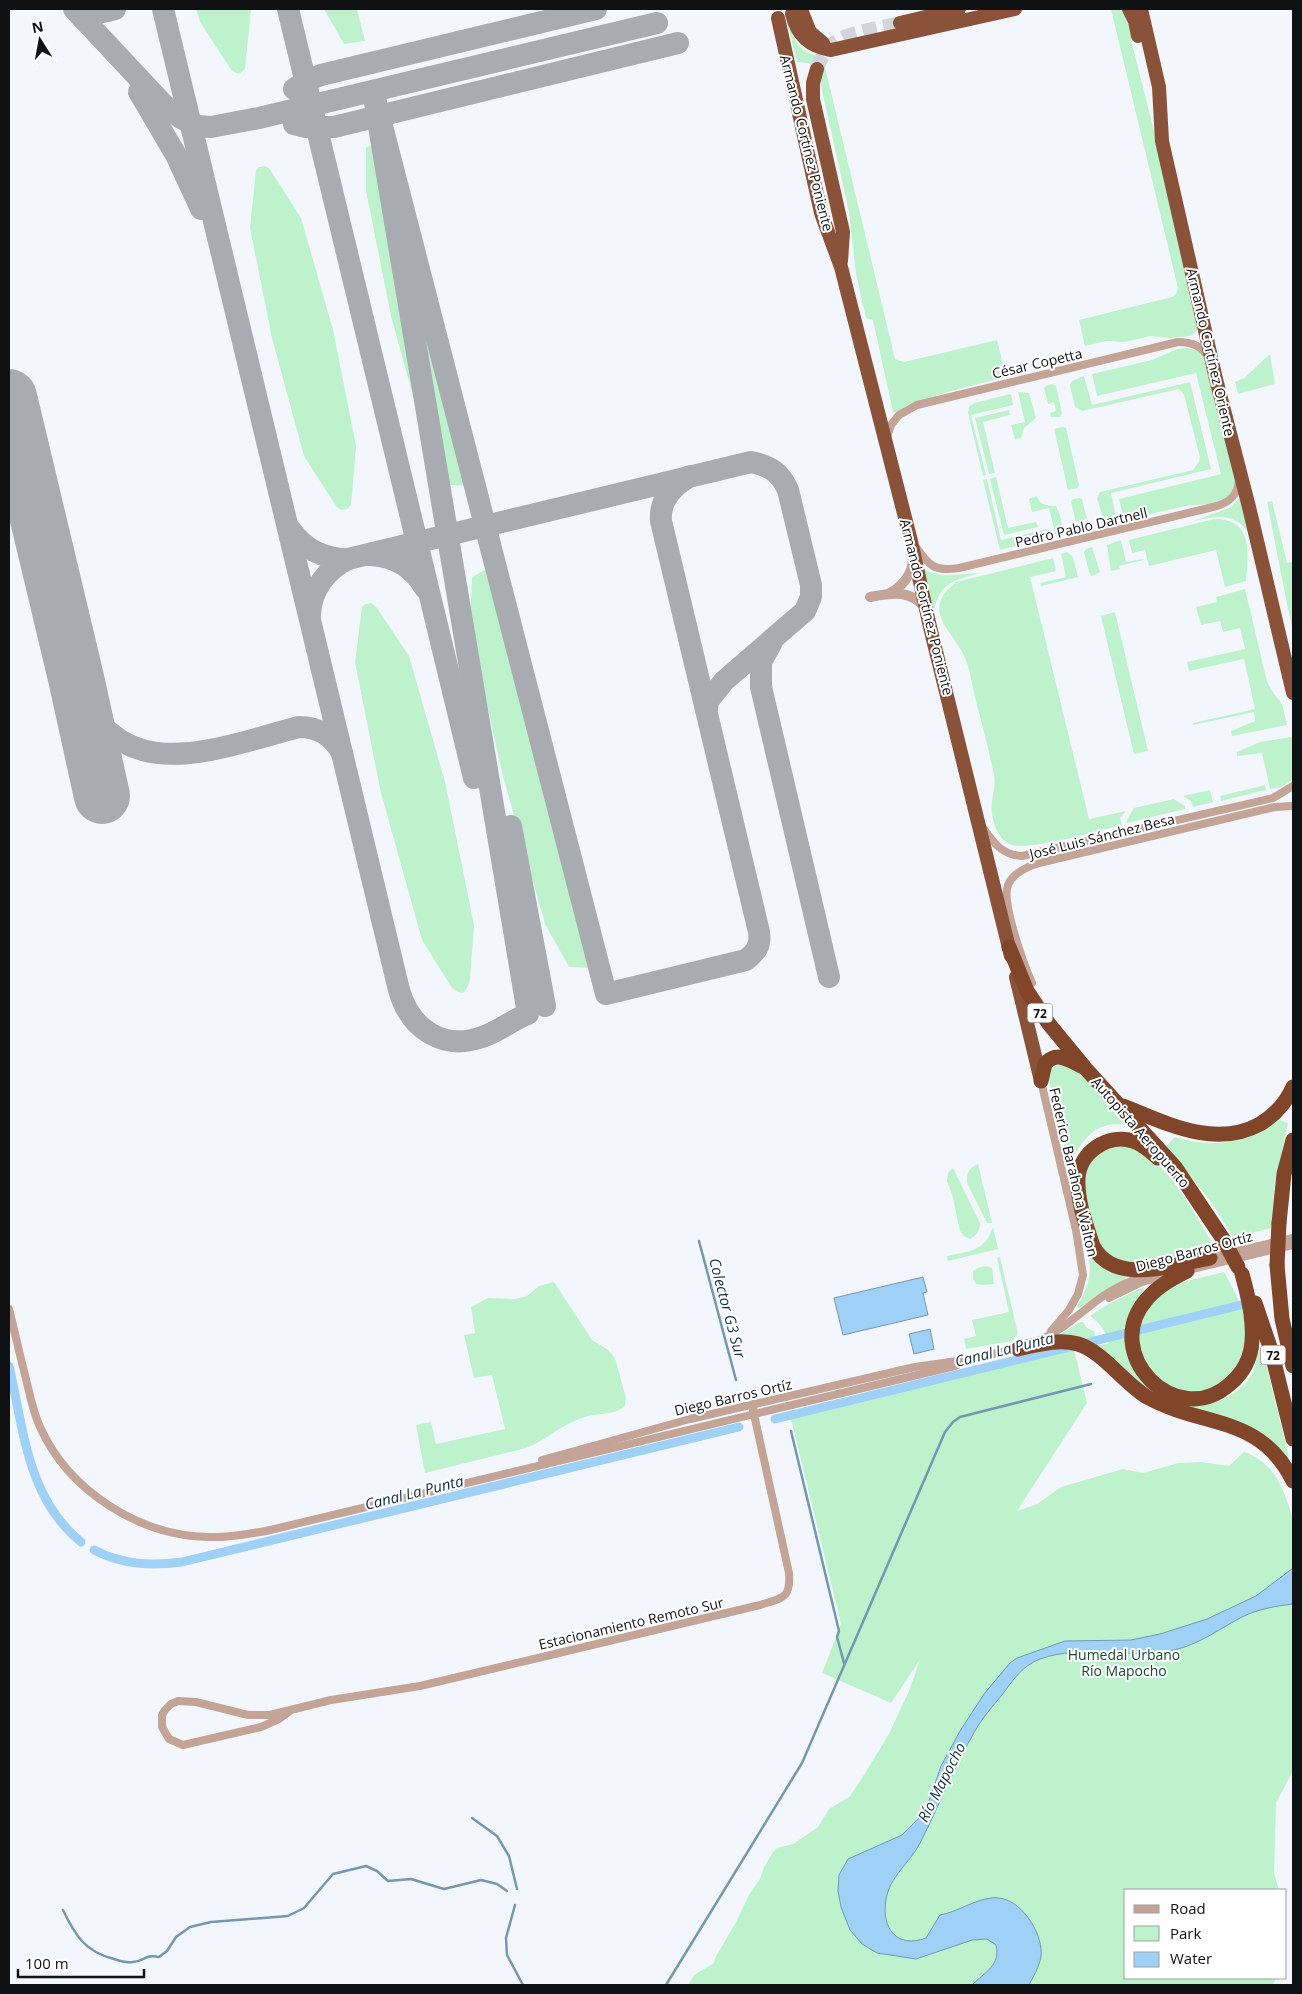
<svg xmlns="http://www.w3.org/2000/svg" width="1302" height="1994" viewBox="0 0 1302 1994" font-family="'Open Sans',sans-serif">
<rect width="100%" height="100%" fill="#f3f7fd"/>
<g fill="#bef2cd">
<polygon points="196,9 251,9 245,69 239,74 232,71 200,22"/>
<polygon points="324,9 357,9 365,41 344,44"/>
<polygon points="1111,9 1124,9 1131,32 1131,40 1165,174 1198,329 1191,336 1169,338 1150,336 1125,342 1107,341 1085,346 1079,320 1172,297 1176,294 1178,288"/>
<path d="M 786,18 C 789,22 790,28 792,33 C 798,50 811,56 827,57 L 824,63 L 895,359 L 904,362 L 997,340 L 1006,377 L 947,392 L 906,406 L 898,412 L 893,412 L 873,320 L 866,318 L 856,274 L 849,212 L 821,86 L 820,76 L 822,67 L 808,63 L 797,62 Z"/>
<polygon points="389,139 473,486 450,485 426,443 391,316 366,191 366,148 376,142"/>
<polygon points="265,166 269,168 301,218 333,330 356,446 351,505 347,509 341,510 336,506 304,456 272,338 250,228 256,170 259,167"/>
<polygon points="1186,348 1196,350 1204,355 1235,474 1236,487 1227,498 1217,503 1186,506 1124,520 1119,499 1221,474 1196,373 1097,396 1092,374 1152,360 1177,349"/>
<polygon points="1270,354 1275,384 1238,394 1235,382 1244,378"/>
<polygon points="1084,376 1092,405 1190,382 1211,469 1111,493 1117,523 1108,523 1104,521 1097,498 1100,492 1193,470 1199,462 1200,457 1184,395 1179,389 1082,411 1075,407 1070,385 1072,381"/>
<polygon points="1052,384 1056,386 1062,414 1060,417 1051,417 1050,413 1056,411 1054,402 1048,404 1044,388 1046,386"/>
<polygon points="1018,392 1029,393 1036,418 1024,428 1021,438 1015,439 1011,425 1025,422"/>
<polygon points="1011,394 1013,405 971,415 986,475 983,476 968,413 969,407 974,403"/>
<polygon points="1009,410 1010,415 983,422 995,473 989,474 975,418"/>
<polygon points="1063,427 1066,428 1079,485 1078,488 1068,490 1054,429"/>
<polygon points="996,477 1008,528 1036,522 1038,527 1004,535 990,479"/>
<polygon points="987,479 1001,540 1047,529 1049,538 1000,550 983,480"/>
<path d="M 1037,496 C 1040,506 1047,505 1056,506 C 1060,514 1065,528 1059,536 L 1056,537 L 1049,508 L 1032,512 L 1029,499 Z"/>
<polygon points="1080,498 1082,499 1087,519 1076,522 1071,502 1073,499"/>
<path d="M 1240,498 L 1251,536 C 1235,511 1218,516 1193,521 L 1229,508 Z"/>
<path d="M 1272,501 L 1287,563 L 1293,562 L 1293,631 C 1283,588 1276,545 1267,502 Z"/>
<path d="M 1214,519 C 1253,518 1249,554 1246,581 L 1225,587 L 1216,550 L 1149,566 L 1145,550 L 1132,553 L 1129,540 Z"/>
<polygon points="1121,540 1126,562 1143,559 1144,560 1119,566 1120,569 1111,571 1107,545"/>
<polygon points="1092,547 1100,572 1092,576 1090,575 1084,552 1086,549"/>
<polygon points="1067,552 1073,557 1078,577 1041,586 1040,583 1066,577 1061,554"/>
<path d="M 1053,558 L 1056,571 L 1030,577 L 1089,819 L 1126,811 L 1120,818 L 1122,825 C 1099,830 1024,854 1007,843 C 995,835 990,815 992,801 C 993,792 996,784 994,775 C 989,751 983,728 977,705 C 973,690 971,674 966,660 C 955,631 918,612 956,582 Z"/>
<polygon points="492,566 591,968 569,967 545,924 502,773 470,624 472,577"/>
<path d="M 923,568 C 941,580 960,573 980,573 C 955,580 940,582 934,611 Z"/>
<polygon points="1245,589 1267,682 1274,694 1282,704 1287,725 1232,736 1231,731 1255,721 1254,712 1193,725 1193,723 1255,709 1244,659 1189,671 1187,662 1245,649 1240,628 1223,632 1220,621 1201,625 1196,607 1217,602 1216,597"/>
<polygon points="371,603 377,608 409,656 445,782 474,925 470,979 467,988 463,993 458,992 452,988 422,940 381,793 355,662 362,607 366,604"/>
<polygon points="1115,612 1148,751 1134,754 1101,616"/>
<polygon points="1291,737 1293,738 1293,779 1281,787 1270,789 1262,753 1237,756 1237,752 1260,742"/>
<polygon points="1265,785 1266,790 1221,801 1220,796"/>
<polygon points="1210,790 1213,802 1193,807 1191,801 1183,796"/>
<polygon points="1174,799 1185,806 1185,809 1127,823 1127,820 1134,808"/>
<path d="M 1062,1063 L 1080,1072 L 1131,1126 C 1097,1118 1081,1139 1069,1167 L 1049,1080 L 1052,1068 Z"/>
<path d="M 1279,1120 L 1288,1123 L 1275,1182 L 1271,1228 L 1233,1238 C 1215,1204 1191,1176 1166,1146 L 1175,1137 C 1214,1149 1246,1143 1279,1120 Z"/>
<path d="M 1120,1146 C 1125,1147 1131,1147 1136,1149 C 1168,1162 1198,1219 1215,1248 L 1147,1263 L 1135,1264 L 1112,1258 L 1100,1246 L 1094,1232 L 1083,1188 L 1085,1165 L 1108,1147 Z"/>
<path d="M 978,1164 L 992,1223 L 987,1223 L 967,1183 C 966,1173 969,1168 978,1164 Z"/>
<path d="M 953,1168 L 980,1223 C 980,1230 977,1236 970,1239 L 964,1236 L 960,1231 L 952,1194 L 947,1181 L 948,1173 Z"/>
<path d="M 993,1227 L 998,1249 L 948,1261 L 947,1256 C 969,1251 985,1252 993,1227 Z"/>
<path d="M 1087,1249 L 1125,1275 L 1126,1279 L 1079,1308 L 1077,1306 C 1089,1288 1093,1270 1087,1249 Z"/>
<polygon points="1000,1257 1018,1334 1012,1341 966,1349 964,1339 976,1336 972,1320 1009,1312 997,1258"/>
<polygon points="986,1266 992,1268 994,1284 984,1285 976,1284 973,1279 973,1271 978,1268"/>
<path d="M 1224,1272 C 1231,1285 1241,1302 1244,1318 C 1249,1346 1239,1382 1207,1390 C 1198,1392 1186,1391 1177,1392 L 1141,1363 L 1137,1325 L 1143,1312 L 1165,1290 L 1179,1283 Z"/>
<path d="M 554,1282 L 592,1340 L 608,1350 L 615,1358 L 626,1398 L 625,1405 C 618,1415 597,1413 585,1417 C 563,1423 547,1440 526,1448 L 425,1473 L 416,1425 L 431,1422 L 436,1444 L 505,1429 L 492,1375 L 474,1378 L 464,1335 L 475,1333 L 471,1307 L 488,1298 L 515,1299 L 527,1296 L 539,1286 Z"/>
<path d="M 1143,1287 L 1145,1293 L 1127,1326 L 1123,1328 C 1130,1355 1128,1371 1151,1390 L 1149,1391 L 1094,1347 L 1092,1340 L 1083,1341 L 1054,1338 L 1080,1322 L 1083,1322 L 1087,1328 L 1094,1331 L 1097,1345 L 1108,1344 C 1106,1331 1101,1324 1090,1316 L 1105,1306 Z"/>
<path d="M 1074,1350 L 1087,1403 L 1017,1511 L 1037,1504 L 1061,1487 L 1123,1469 L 1143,1473 L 1178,1463 L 1201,1462 L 1229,1466 L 1244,1452 C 1276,1463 1284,1490 1293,1520 L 1293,1771 L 1276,1803 L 1274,1873 L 1279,1890 L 1126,1890 L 1126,1978 L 1276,1978 L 1273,1985 L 688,1985 L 694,1975 L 714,1963 L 715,1958 L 736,1922 L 750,1893 L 760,1879 L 764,1867 L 773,1852 L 777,1848 L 793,1844 L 818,1827 L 829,1809 L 849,1797 L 859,1783 L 889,1734 L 909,1691 L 920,1660 L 891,1703 L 822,1673 L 841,1624 L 791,1419 Z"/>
<path d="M 1260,1350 L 1263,1352 L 1289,1458 L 1286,1460 L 1190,1406 C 1215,1405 1240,1396 1253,1372 C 1256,1365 1256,1356 1260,1350 Z"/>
</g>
<g fill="#9fd1f6" stroke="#7497b2">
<polygon points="923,1277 927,1292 923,1293 928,1315 843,1335 834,1298"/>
<polygon points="930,1329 934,1349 914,1354 909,1334"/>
<path d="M 1293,1568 L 1293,1604 C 1276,1606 1258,1609 1242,1617 C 1221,1628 1201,1643 1178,1649 C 1135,1661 1085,1643 1040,1659 C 1022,1666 1013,1680 1002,1695 C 993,1706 982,1718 975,1731 C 954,1767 939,1806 920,1843 C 910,1863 889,1877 886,1900 C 881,1928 897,1949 926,1938 L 940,1915 C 957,1912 974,1900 991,1898 C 1017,1894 1039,1927 1041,1949 C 1043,1961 1034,1975 1029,1985 L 972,1985 C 985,1972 1001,1965 996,1945 L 987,1939 L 972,1940 L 916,1959 L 877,1953 L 862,1944 L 850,1930 L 841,1907 L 838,1891 L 839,1875 L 848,1859 L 902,1835 L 920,1817 L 928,1804 L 941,1766 L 960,1731 L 984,1694 L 1010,1663 L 1017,1658 L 1065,1641 L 1131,1640 L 1160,1634 L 1207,1619 L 1256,1596 Z"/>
</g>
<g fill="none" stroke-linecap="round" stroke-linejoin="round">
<g stroke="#7497b2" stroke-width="2.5">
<polyline points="699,1241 736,1380"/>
<polyline points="791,1431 839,1631 837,1637 844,1663"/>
<polyline points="472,1818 497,1836 509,1856 517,1889"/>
<polyline points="515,1905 506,1938 507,1955 523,1985"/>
<path d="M 63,1910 C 75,1935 85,1952 114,1959 C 120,1961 127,1963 133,1962 C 145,1961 145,1954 159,1957 L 167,1951 L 176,1937 L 190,1927 L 211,1922 L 288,1916 L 304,1908 L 333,1874 L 366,1866 L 377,1871 L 388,1881 L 411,1879 L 444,1889 L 481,1880 L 497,1884 L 507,1891"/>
<polyline points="666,1985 802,1763 945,1432 953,1422 960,1417 1091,1384"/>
</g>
<g stroke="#9fd1f6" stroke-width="9">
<path d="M 9,1366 C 24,1430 27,1498 81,1542"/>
<polyline points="775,1419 1241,1305"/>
<path d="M 94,1550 C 123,1565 151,1566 182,1562 L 739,1427"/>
</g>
<g stroke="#a8acb0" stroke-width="22">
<polyline points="74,9 164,105 181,118 198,126 211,127 259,118 657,23"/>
<polyline points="81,9 103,12 115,9"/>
<path d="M 163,9 L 399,990 C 410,1029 443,1051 482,1037 C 498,1032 512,1020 528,1014 L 373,91 L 606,994 L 746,960 C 756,952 761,946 759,932 L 661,521 C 659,500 673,486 690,476"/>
<polyline points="288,9 474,778"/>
<polyline points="294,89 306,81 321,75 596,9"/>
<polyline points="139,92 176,155 201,209"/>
<polyline points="294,124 306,127 334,127 678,43"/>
<path d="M 290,529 C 304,549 323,559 348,559 L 751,462 C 770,466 780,472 788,490 L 811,585 L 811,597 L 805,611 L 724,681 L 708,701 L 707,709"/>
<path d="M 370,555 C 394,556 413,567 425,588"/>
<path d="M 310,614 C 311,590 327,569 348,559"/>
<polyline points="771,644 761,662 761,687 829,977"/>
<path d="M 76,678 C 116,793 213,749 299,727 C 318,727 333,736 342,753"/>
<polyline points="511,826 545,1006 532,999 524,981"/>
</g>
<polyline stroke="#a8acb0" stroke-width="56" points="9,397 76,678 102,796"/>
<path stroke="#d1d4da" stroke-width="14" stroke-dasharray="14 7" stroke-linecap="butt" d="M 817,69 C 820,61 824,52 830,46 C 844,32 881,28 900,23"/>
<g stroke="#c3a497" stroke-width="8">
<path d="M 887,437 L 891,425 L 899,415 L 917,405 L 1178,342 C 1192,342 1201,346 1209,357"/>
<path d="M 916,547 C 929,566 935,572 959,568 L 1217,506 C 1230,502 1238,495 1239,480"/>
<path d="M 984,829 C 994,844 1003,855 1022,856 L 1273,798 L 1293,786"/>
<path d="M 1032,983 C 1024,965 1001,902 1008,885 C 1012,874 1028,866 1039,863 L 1275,807 L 1293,806"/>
<polyline points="1041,1081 1076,1230 1083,1275 1078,1294 1069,1310 1051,1331"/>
<polyline points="1208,1258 1293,1238"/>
<polyline points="1184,1271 1293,1245"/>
<polyline points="1109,1298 1142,1282 1173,1274"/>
<path d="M 9,1309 C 15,1333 20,1356 26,1379 C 30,1395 33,1412 40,1427 C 69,1491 139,1536 209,1537 C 228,1538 247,1534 266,1531 L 955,1366 L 971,1359"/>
<path d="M 1042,1339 C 1064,1329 1080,1313 1099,1299 C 1115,1287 1133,1280 1151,1273"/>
<polyline points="542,1460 690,1419 915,1367 971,1359 1020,1348"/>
<path d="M 290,1711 L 279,1719 L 261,1727 L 183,1745 L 169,1739 L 162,1727 L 162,1715 L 165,1710 L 171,1704 L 178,1701 L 196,1702 L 248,1715 L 270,1715 L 331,1700 L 420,1686 L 760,1605 C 782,1598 791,1599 789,1573 L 753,1410 L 754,1404"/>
</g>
<g stroke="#c3a497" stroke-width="10">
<path d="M 890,593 C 903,586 912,574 913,560"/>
<path d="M 870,597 C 892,593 911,589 926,609"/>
</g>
<g stroke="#8a5238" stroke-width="14">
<polyline points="1129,9 1135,21 1138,36"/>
<polyline points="1141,9 1159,87 1162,141 1216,379 1249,507 1293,693"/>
<polyline points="802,12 810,32 823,43"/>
<path d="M 792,14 C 797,35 809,47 831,50 L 1015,9"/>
<polyline points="778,18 821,213 841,267 911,541 930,627 1011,956"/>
<polyline points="900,23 959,9"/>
<polyline points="817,69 813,83 813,99 843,232 841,261"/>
<polyline points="1016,977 1041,1081"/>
</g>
<g stroke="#81452a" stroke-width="15">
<polyline points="1009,947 1027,991 1049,1024 1086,1069 1175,1167 1223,1239"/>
<path d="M 1041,1081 L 1045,1064 C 1056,1051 1068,1059 1081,1066"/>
<path d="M 1123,1106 C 1166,1123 1215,1149 1260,1124 C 1275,1115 1286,1103 1293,1087"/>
<path d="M 1158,1158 C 1150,1151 1143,1144 1133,1141 C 1107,1133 1079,1153 1078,1179 C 1077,1201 1086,1225 1093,1246 C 1115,1287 1174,1264 1210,1258"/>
<polyline points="1279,1223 1284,1174 1293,1140"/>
<polyline points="1277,1265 1282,1319 1293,1366"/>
<path d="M 1187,1271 C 1173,1278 1158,1286 1147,1299 C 1099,1353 1176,1432 1230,1384 C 1243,1373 1251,1358 1252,1341 C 1254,1319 1248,1295 1242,1274"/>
<polyline points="1255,1303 1271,1350 1293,1439"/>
<path d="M 1018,1349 C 1036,1345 1059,1338 1078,1344 C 1102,1351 1124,1383 1147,1397 C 1203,1428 1260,1414 1293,1481"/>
</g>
<g stroke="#81452a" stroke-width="15">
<polyline points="1223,1239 1238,1267"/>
<polyline points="1277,1265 1279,1223"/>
</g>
</g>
<g text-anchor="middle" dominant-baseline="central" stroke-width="4" stroke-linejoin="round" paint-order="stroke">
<g fill="#fff" stroke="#57585a" stroke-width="1">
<rect x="1027.5" y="1003.5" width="25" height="19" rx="4"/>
<rect x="1260.5" y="1345.5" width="25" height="19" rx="4"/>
</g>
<g font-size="12" font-weight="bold" fill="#0f1113">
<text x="1040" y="1013">72</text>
<text x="1273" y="1355">72</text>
</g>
<g font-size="14" fill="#0f1113" stroke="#fff">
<text transform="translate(807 143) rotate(76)">Armando Cortínez Poniente</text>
<text transform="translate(1211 352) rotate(77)">Armando Cortínez Oriente</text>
<text transform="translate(1037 363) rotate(-13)">César Copetta</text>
<text transform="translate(1081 527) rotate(-13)">Pedro Pablo Dartnell</text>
<text transform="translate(927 607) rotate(76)">Armando Cortínez Poniente</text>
<text transform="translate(1102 836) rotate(-14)">José Luis Sánchez Besa</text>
<text transform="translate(1141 1132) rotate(49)">Autopista Aeropuerto</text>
<text transform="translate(1074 1172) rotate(77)">Federico Barahona Walton</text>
<text transform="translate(1194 1251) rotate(-15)">Diego Barros Ortíz</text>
<text transform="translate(733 1397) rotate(-13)">Diego Barros Ortíz</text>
<text transform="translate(631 1623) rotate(-13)">Estacionamiento Remoto Sur</text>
</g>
<g font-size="14" fill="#18492c" stroke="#fff">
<text x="1124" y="1654">Humedal Urbano<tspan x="1124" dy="16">Río Mapocho</tspan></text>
</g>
<g font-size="15" font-style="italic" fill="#112e40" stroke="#fff">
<text transform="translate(728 1308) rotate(75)">Colector G3 Sur</text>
<text transform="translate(1004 1349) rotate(-14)">Canal La Punta</text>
<text transform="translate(414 1492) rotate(-14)">Canal La Punta</text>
<text transform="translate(941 1782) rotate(-63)">Río Mapocho</text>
</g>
</g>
<rect width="1302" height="1994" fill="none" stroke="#0f1113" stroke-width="20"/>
<rect x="1124" y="1889" width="162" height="90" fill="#ffffff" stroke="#9fa0a1"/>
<rect x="1134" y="1905" width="25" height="8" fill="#c3a497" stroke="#9fa0a1"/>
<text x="1170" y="1914" font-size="15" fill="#0f1113">Road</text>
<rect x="1134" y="1926" width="25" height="15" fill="#bef2cd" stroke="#9fa0a1"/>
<text x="1170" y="1939" font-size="15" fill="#0f1113">Park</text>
<rect x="1134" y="1952" width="25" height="15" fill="#9fd1f6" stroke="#9fa0a1"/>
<text x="1170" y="1964" font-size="15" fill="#0f1113">Water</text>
<g transform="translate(40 40) rotate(349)" stroke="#ffffff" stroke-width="4" paint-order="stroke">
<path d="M0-4L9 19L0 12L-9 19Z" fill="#0f1113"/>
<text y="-8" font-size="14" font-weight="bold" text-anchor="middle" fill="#0f1113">N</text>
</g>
<path d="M18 1969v8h126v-8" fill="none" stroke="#0f1113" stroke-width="2.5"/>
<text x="25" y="1969" font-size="15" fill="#0f1113" stroke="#ffffff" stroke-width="4" paint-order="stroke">100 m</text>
</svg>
